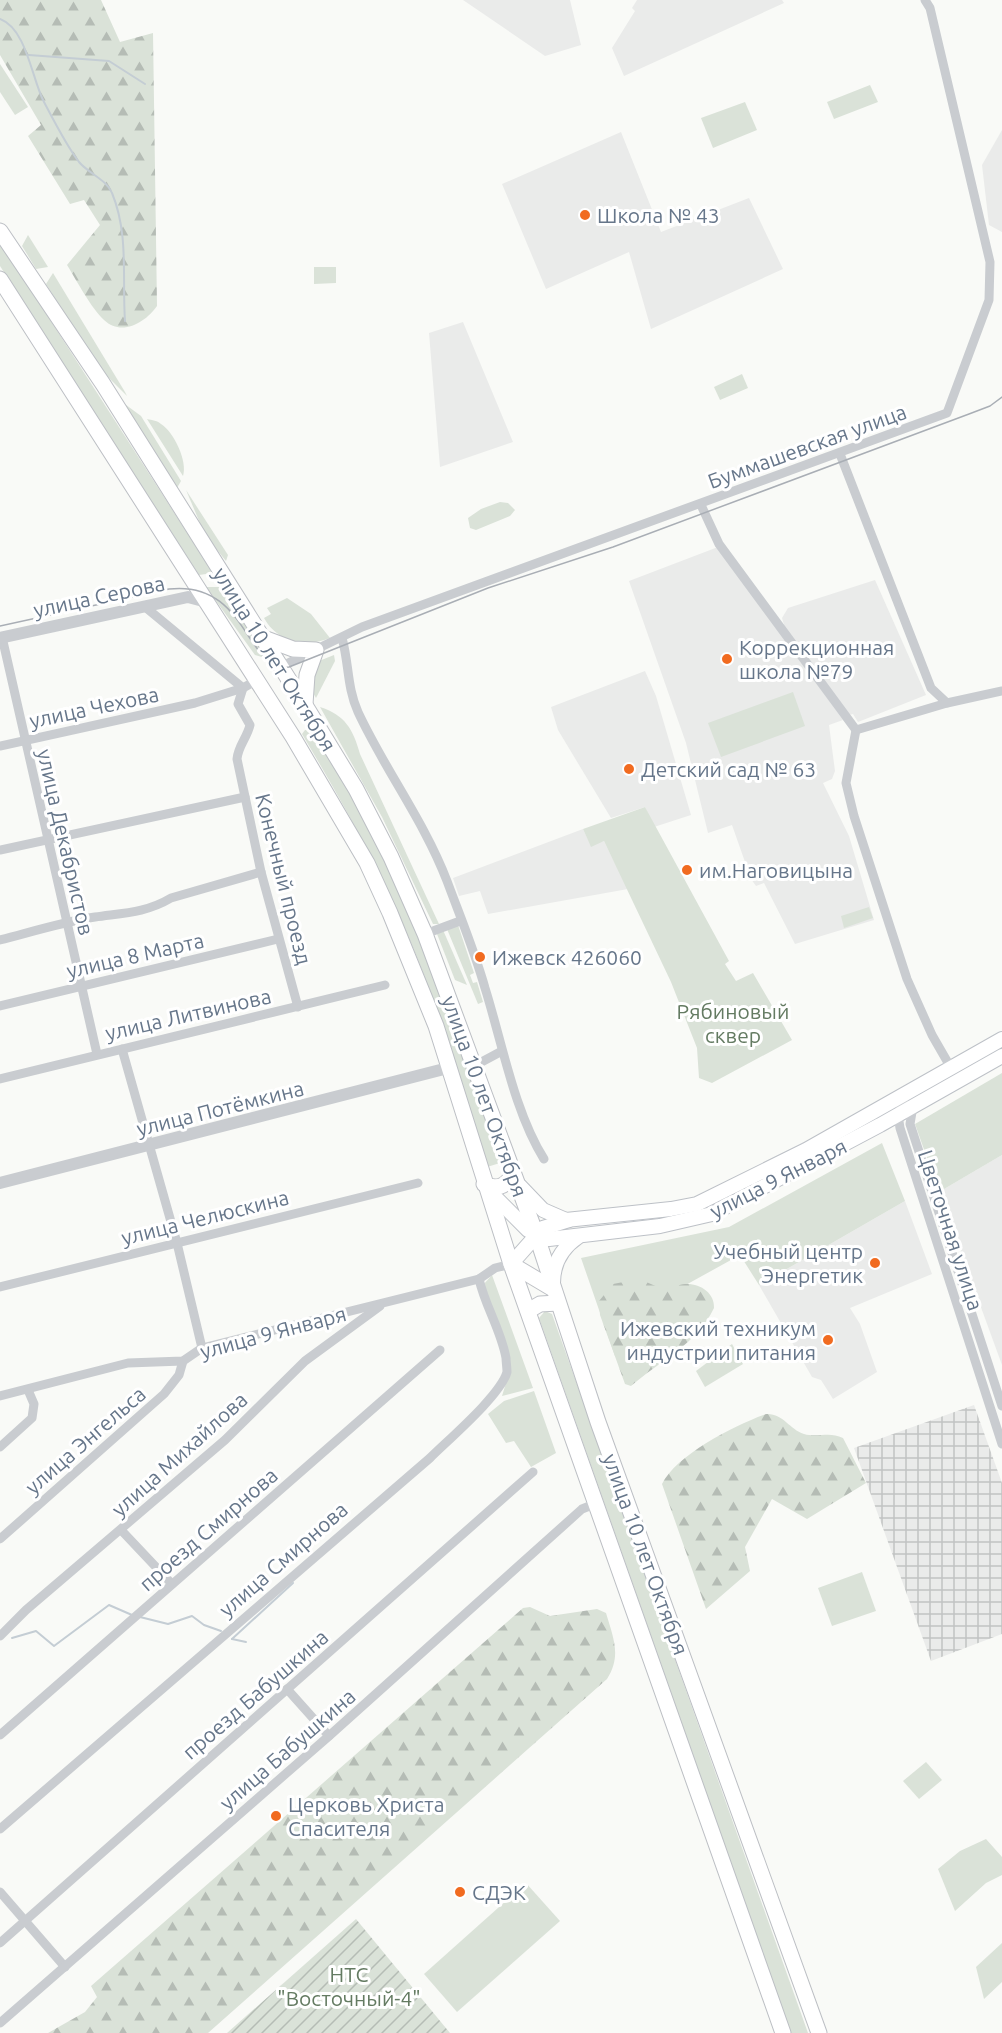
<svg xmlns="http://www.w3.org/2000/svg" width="1002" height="2033" viewBox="0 0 1002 2033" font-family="Ubuntu,sans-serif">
<defs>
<pattern id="industrial-grid" width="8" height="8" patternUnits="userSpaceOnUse" patternTransform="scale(1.5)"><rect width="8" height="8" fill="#eaebea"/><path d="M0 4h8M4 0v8" fill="none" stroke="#c1c3c3"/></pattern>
<pattern id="forest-firs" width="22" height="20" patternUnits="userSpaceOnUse" patternTransform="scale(1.5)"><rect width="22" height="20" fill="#dae2d8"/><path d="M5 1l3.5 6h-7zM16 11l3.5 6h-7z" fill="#b5bcb5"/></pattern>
<pattern id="garden-furrows" width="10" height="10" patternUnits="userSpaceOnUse" patternTransform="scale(1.5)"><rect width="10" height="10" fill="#dae2d8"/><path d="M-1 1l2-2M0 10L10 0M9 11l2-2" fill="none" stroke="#b5bcb5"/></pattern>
</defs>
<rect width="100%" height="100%" fill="#f9faf7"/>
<g fill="#eaebea">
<polygon points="463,0 570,0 581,45 545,56"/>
<polygon points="637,0 782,0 784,3 624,76 612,48 635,11 632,8"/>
<polygon points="1002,130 1002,232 989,225 982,165"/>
<polygon points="621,132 661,232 749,198 783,269 651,329 629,252 546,289 502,184"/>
<polygon points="463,322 513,442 440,467 429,333"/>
<polygon points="718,547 843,720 829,725 835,771 832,779 823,783 849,836 874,920 795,944 764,883 756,886 751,879 732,825 708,833 686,743 629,581"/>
<polygon points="875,580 926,695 858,722 853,714 849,715 785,628 782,618 788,608"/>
<polygon points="645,671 656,696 691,815 654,827 645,807 611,818 558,730 551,707"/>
<polygon points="583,829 590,844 604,841 628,889 488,914 480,891 459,896 453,878"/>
<polygon points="1002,1155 1002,1365 939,1192"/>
<polygon points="905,1201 932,1274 850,1308 860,1324 877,1372 833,1399 821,1380 812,1377 759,1285"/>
</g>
<polygon fill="url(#industrial-grid)" points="974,1405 1002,1483 1002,1634 931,1661 854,1448"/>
<g fill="#dae2d8">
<polygon points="0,64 28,107 15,115 0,92"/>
<polygon points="870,85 878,102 834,119 827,102"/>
<polygon points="745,102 757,130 713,148 701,118"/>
<polygon points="28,235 48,267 36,269 22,246"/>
<polygon points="0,242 213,573 199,575 0,266"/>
<polygon points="314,267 336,267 336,283 314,284"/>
<polygon points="53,273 125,392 127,396 100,369 51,292 46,284"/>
<polygon points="742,374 748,388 720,400 714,387"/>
<polygon points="122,402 141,416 181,481 177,488"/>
<path d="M 147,419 C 152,420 158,421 161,424 C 174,432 188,462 183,476 Z"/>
<polygon points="186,490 228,555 226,561 205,535"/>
<polygon points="500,502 508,503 515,510 510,516 476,530 470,528 468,518 481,509"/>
<polygon points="206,587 222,587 263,654 262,657 255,655"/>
<path d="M 287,598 L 311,614 L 330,638 C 306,648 278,643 264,618 L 271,614 L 267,608 Z"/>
<polygon points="334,655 335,661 316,698 311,689 314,663"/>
<polygon points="793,692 805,726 721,757 708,723"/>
<path d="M 320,707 C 345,715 353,729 360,754 L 439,924 L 433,924 L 382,817 Z"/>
<path d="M 305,730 L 310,730 L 347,786 L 394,874 L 476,1090 L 500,1163 L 487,1167 C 467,1103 448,1038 424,975 C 392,891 348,811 302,734 Z"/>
<polygon points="645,807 729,961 725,964 736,981 753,973 792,1040 712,1083 699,1078 697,1048 671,982 604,841 591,847 583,829"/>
<polygon points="869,907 873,918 844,928 841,916"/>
<polygon points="458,925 474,973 470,975 473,983 477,982 483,1002 478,1004 447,929"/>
<polygon points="443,930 467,985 455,980 437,934"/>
<polygon points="1002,1073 1002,1155 939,1192 915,1124"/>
<polygon points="882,1143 905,1201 759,1285 740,1255 664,1297 615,1356 581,1258 729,1227"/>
<polygon points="492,1275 533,1388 502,1396 510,1370 483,1285"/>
<polygon points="545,1311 552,1314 808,2033 791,2033 539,1318"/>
<polygon points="732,1344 743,1364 705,1387 696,1371"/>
<polygon points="534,1391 556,1453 531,1467 514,1441 506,1443 488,1414 504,1401"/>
<polygon points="862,1572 876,1611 832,1626 818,1588"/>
<polygon points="926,1762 942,1780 919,1799 903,1781"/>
<polygon points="986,1839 1002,1857 1002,1875 986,1883 955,1911 938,1869 960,1851"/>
<polygon points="526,1883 560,1921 457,2012 424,1974"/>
<polygon points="1002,1943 1002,1982 984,1999 976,1967"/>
</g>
<g fill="url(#forest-firs)">
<path d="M 0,0 L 101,0 L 120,42 L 153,33 L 157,306 C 146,322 122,337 104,320 C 91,308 77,281 67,265 L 100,225 L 84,200 L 70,204 L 28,136 L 41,125 L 0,55 Z"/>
<path d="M 639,1279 C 648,1282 657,1288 667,1289 C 673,1289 679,1284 685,1284 C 700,1283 715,1293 714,1308 C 697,1344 660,1361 631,1386 L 625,1384 L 600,1315 L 599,1301 L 613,1284 Z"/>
<path d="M 766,1414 C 783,1413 789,1429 804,1434 C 818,1438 829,1431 843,1438 L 866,1483 L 807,1519 L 772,1499 L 745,1547 L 750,1571 L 706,1609 L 662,1484 C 676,1455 735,1425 766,1414 Z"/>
<path d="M 530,1607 L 550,1616 L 597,1609 L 606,1613 C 613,1637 622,1656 607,1679 L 208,2033 L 48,2033 L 85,2012 L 97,1997 L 91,1986 L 523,1608 Z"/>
</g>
<polygon fill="url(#garden-furrows)" points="356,1919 450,2033 227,2033"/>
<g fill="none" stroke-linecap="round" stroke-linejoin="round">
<g stroke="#c4cdd4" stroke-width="2">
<path d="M 0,19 C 27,29 32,80 44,102 C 54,121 66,145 79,162 C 88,173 107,180 112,193 C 129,234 122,278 125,321"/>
<polyline points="29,55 109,61 145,84"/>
<polyline points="140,1617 168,1624 192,1616 204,1625 221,1631"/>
<polyline points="12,1638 36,1631 54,1646 109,1605 132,1615"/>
<polyline points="232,1639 293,1583"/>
<polyline points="232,1639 246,1642"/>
</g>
<g stroke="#bdc1c7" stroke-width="16">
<g id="secondary">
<polyline points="520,1186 543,1210 566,1220 671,1209 697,1204 806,1150 1002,1039"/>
<polyline points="489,1191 528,1230 549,1239 660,1226 712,1214 880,1125 1002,1056"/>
<polyline points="511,1264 543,1228 569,1220"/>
<path d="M 553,1283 C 553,1263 562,1248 578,1237"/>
</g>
</g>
<g stroke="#bcbfc4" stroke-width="17">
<g id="primary">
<polyline points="0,231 103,384 308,710 356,789 391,857 425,934 536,1234 598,1422 819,2033"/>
<polyline points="0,279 293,737 367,863 390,913 436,1026 511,1264 783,2033"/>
<polyline points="261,637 293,649 316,650 307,675 305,704"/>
<path d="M 484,1184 C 496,1190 506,1187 512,1175"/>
<polyline points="511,1264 553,1289"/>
<polyline points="528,1311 540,1304 558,1303"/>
</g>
</g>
<g stroke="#c9ccd0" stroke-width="9">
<polyline points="840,454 931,688 947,703"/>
<polyline points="701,505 719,544 856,730"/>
<polyline points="144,606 243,688"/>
<polyline points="2,637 97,1054"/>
<path d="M 342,638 C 349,663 347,688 358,712 C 385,770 424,821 447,881 C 460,916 475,952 485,988 C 502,1042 514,1111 544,1159"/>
<polyline points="280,667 362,627 947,413 989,300 990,262 930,8 925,0"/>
<path d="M 243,688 L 238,704 L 250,725 C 247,738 238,746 237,759 L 261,872 L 298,1007"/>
<polyline points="0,746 195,703 243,688 257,680"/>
<polyline points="0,850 245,797"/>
<polyline points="425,934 460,921"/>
<path d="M 0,940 C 31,932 63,922 95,917 C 122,913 146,913 171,898 L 261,872"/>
<polyline points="0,1006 278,939"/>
<polyline points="122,1049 177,1243 202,1348"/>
<polyline points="474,1066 502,1051"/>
<polyline points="951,1068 932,1035 907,979 854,816 846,783 856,730 947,703 1002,691"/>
<polyline points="0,1079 385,985"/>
<polyline points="906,1094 898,1115 900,1128 1002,1444"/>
<polyline points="913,1106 910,1124 1002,1406"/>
<polyline points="0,1287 418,1183"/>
<polyline points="0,1396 128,1363 183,1361 202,1348 479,1279 495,1268 511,1264"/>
<polyline points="0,1447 32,1418 34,1404 28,1390"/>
<polyline points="122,1531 172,1584"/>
<polyline points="0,1539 164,1394 179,1375 183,1361"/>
<polyline points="0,1636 26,1610 225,1440 305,1361 380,1306"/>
<polyline points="287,1689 329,1736"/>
<polyline points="0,1735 440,1350"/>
<path d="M 0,1829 L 430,1458 C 448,1440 501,1395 507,1372 C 507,1368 506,1361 506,1358 C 501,1330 485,1306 479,1279"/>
<polyline points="0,1892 65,1967"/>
<polyline points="0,1943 533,1472"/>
<polyline points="0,2023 329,1736 582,1509 597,1503"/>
</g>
<g stroke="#c9ccd0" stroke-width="12">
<polyline points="0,638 188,597 207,602"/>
<polyline points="0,1183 448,1068"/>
</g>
<use href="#secondary" stroke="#fff" stroke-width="14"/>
<use href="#primary" stroke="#fff" stroke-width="15"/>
<path stroke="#a9aeb5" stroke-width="1.5" d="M 0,626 L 169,589 C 248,580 245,672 289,667 L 488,588 L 613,547 L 969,414 L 990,406 L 1002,397"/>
</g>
<g fill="#f16b20" stroke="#fff" stroke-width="2">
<circle cx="585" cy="215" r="6"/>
<circle cx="727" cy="659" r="6"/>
<circle cx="629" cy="769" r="6"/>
<circle cx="687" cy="870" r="6"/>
<circle cx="480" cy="957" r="6"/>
<circle cx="875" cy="1263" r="6"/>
<circle cx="828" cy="1340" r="6"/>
<circle cx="276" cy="1816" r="6"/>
<circle cx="460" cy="1892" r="6"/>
</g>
<g text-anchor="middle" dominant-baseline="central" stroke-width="6" stroke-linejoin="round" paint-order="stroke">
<g font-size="21" fill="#66768a" stroke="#fff" text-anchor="start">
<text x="597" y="215">Школа № 43</text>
<text x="739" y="647">Коррекционная<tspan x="739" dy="24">школа №79</tspan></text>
<text x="641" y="769">Детский сад № 63</text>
<text x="699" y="870">им.Наговицына</text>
<text x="492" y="957">Ижевск 426060</text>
<text x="863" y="1251" text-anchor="end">Учебный центр<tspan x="863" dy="24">Энергетик</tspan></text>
<text x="816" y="1328" text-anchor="end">Ижевский техникум<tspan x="816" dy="24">индустрии питания</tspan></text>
<text x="288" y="1804">Церковь Христа<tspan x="288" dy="24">Спасителя</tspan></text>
<text x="472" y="1892">СДЭК</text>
</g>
<g font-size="21" fill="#66768a" stroke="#fff">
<text transform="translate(807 446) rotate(-20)">Буммашевская улица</text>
<text transform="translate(99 596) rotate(-12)">улица Серова</text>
<text transform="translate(275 659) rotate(58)">улица 10 лет Октября</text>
<text transform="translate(94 707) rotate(-12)">улица Чехова</text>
<text transform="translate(66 842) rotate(77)">улица Декабристов</text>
<text transform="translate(284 879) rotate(76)">Конечный проезд</text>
<text transform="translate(135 955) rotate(-13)">улица 8 Марта</text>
<text transform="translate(188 1014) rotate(-13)">улица Литвинова</text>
<text transform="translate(485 1096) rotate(70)">улица 10 лет Октября</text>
<text transform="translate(220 1108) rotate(-14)">улица Потёмкина</text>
<text transform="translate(778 1178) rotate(-27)">улица 9 Января</text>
<text transform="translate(205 1217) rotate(-14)">улица Челюскина</text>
<text transform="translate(951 1230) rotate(72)">Цветочная улица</text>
<text transform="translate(273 1332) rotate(-15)">улица 9 Января</text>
<text transform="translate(85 1440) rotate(-41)">улица Энгельса</text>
<text transform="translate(179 1454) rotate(-42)">улица Михайлова</text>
<text transform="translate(208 1529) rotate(-41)">проезд Смирнова</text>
<text transform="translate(646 1554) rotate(70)">улица 10 лет Октября</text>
<text transform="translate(283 1559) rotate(-41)">улица Смирнова</text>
<text transform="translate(255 1694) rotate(-41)">проезд Бабушкина</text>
<text transform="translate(287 1749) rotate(-41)">улица Бабушкина</text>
</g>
<g font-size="21" fill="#647b62" stroke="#fff">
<text x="733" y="1011">Рябиновый<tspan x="733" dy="24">сквер</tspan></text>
<text x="349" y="1974">НТС<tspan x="349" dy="24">"Восточный-4"</tspan></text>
</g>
</g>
</svg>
